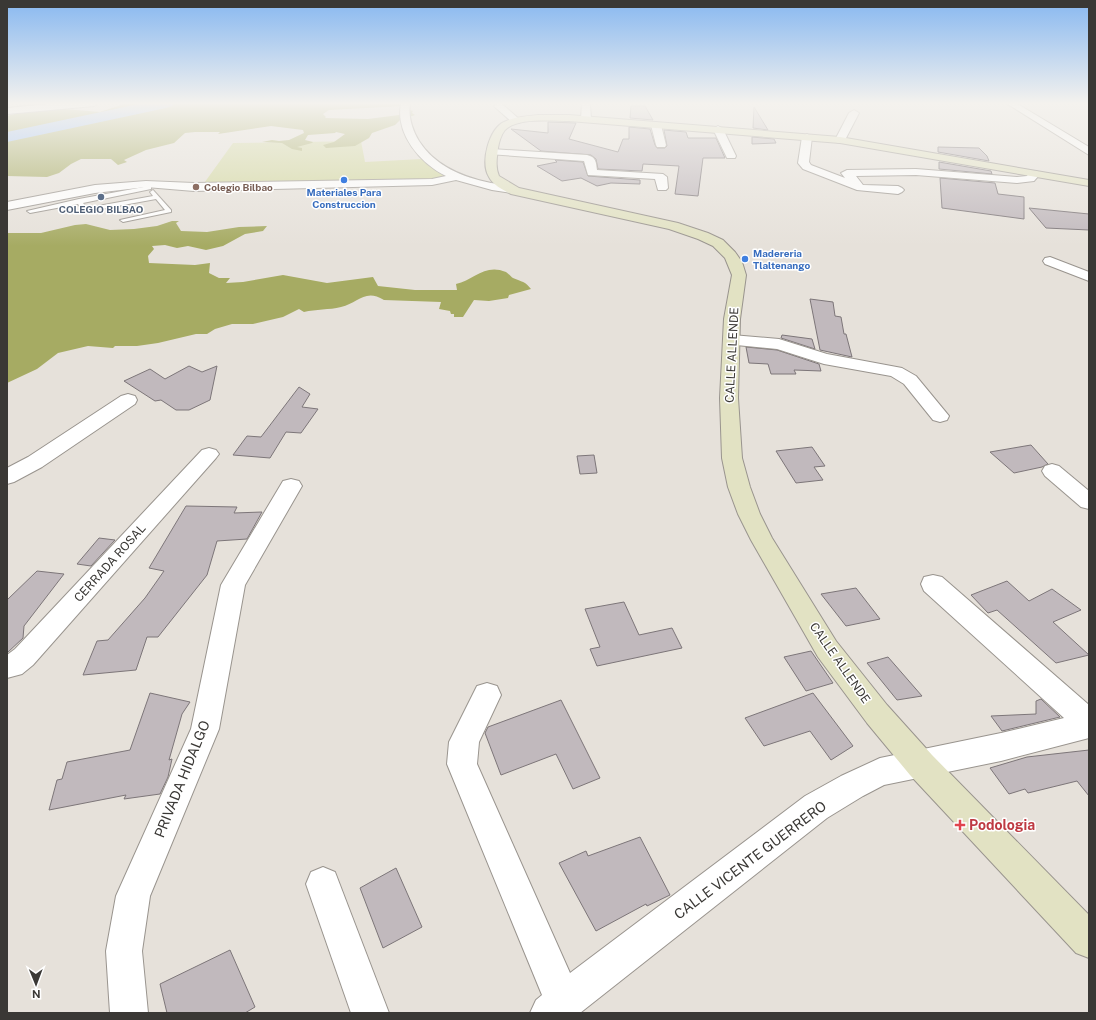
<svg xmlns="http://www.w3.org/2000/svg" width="1096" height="1020" viewBox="0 0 1096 1020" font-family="'Public Sans',sans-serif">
<rect width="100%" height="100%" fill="#e6e1da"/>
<polygon fill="#d2d79e" points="361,141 365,162 422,159 447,178 366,182 202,186 233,143"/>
<g fill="#a6ab63">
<polygon points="127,103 397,103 402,106 329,110 323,114 326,117 325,118 368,119 399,115 407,109 413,111 412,113 415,115 400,120 395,125 372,133 369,138 355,146 326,148 323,145 334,142 345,134 336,132 335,133 308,135 305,140 313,142 312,143 297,147 302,148 302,151 292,149 282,143 262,142 272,140 279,141 289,140 304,133 303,130 271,126 218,134 220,132 195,132 185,133 174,143 146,150 124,160 127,162 118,165 111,159 81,159 71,164 59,173 47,177 7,176 7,116 29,110 53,108 100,112"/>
<path d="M 172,221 L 179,221 L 176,223 L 181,231 L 207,232 L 239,227 L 267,226 L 263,231 L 245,234 L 223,246 L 206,250 L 188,246 L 177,248 L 165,245 L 152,246 L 154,249 L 148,256 L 149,263 L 195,265 L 210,263 L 209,273 L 219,278 L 230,278 L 226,283 L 243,282 L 283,275 L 327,283 L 373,277 L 378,286 L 415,290 L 457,290 L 456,284 C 474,280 485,263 506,272 C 509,274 511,277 513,278 C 522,282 525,281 531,289 L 509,295 L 508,298 L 489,301 L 474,300 L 463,317 L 454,317 L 454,314 L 451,314 L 450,311 L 439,309 L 441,302 L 384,300 C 365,288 358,303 341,307 C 329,310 316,309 304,312 L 299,309 L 283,317 L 253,324 L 232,324 L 215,329 L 207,334 L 196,334 L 158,343 L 137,346 L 115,346 L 113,348 L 88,346 L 58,353 L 37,369 L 7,383 L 7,233 L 41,233 L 75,225 L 86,224 L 110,230 L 134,229 L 157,226 Z"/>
</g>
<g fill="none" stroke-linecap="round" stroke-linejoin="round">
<polygon fill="#98bffb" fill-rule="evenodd" points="143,103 174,103 172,106 166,108 7,142 7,132"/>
</g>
<g fill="#c1b9bd" stroke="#7d7679">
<polygon points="631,106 645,106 653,120 630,118"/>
<polygon points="754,107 768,130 753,128"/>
<polygon points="548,122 576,123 569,139 618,152 623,139 629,139 629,127 650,129 655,145 657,148 665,148 667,146 664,130 686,132 688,138 716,138 725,158 703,158 698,196 675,194 679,166 643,164 642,171 598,169 596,159 591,155 541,151 511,129 548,133"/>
<polygon points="752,137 774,139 776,143 752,144"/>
<polygon points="938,147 979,148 987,156 989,161 938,152"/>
<polygon points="555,160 583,162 588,176 640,180 640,184 611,183 597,186 581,178 562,181 537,166 557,162"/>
<polygon points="939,162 991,171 992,174 939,169"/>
<polygon points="940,178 995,183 998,194 1024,197 1024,219 942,208"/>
<polygon points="1029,208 1089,214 1089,230 1046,228"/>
<polygon points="810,299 833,302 835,316 841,317 844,334 846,334 852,357 820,350"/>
<polygon points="782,335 812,339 815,349 781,338"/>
<polygon points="746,347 777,350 819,364 821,371 794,370 796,374 771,374 768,364 749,363"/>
<polygon points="189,366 202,372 217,366 210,400 189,410 176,410 161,400 155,401 124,381 150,369 165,379"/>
<polygon points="299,387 310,394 302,407 318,409 301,433 286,432 270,458 233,455 247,436 261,437"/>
<polygon points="1031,445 1048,464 1042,467 1014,473 990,452"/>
<polygon points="812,447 825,466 814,467 823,480 796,483 776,451"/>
<polygon points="594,455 597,473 580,474 577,456"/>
<polygon points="186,506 237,507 234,513 262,512 247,539 217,541 207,575 158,637 147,637 136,670 83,675 97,641 108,640 145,598 164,571 149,568"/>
<polygon points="99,538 115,540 91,566 77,564"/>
<polygon points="37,571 64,574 24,626 23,638 7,653 7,600"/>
<polygon points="1007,581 1029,601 1052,589 1081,610 1053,622 1089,655 1056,663 997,610 988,613 971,595"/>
<polygon points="856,588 880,619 846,626 821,594"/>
<polygon points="624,602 639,635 672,628 682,648 597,666 590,649 600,647 585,609"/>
<polygon points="811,651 833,683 806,691 784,657"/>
<polygon points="888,657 922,696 897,700 867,663"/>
<polygon points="150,693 190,702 182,714 169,760 172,759 168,777 160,794 124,799 126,795 49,810 57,780 62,779 67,762 130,750"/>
<polygon points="813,693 853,746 831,760 810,731 764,746 745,718"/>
<polygon points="1041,699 1060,717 1002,731 991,716 1036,714 1036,701"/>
<polygon points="561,700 600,778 573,789 556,754 501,775 485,733 488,727"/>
<polygon points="1089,750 1089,796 1077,781 1028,793 1025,789 1009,794 990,768 1027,757"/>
<polygon points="640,837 670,895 647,906 646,904 596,931 559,863 586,851 588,856"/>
<polygon points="396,868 422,927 383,948 360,888"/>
<polygon points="230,950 255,1007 245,1013 167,1013 160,984"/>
</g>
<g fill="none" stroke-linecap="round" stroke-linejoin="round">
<g stroke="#99948e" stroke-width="2">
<polygon id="lane" points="149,186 151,187 151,189 83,203 87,208 153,196 150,192 153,190 171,210 171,212 123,222 120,220 165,210 156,199 85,212 83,211 78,204 30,213 27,211 79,199"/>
</g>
<g stroke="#99948e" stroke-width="2">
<g id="street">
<polygon points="58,103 98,103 94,106 7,114 7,108"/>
<path d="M 401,103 L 410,103 C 408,117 412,129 419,141 C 435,166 462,177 491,183 C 499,184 507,185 515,187 L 517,189 L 515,191 L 511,193 L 492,190 L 456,180 L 432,185 L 194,191 L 146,187 L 95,193 L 7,210 L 7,202 L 95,185 L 146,181 L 194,183 L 432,179 L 446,176 C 420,163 395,134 401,103 Z"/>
<polygon points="499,103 502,104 519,119 521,121 519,123 513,123 496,108 494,106"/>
<polygon points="582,103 590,103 591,119 589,121 583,121 581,119"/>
<polygon points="1006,103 1016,103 1089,147 1089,155"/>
<polygon points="854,110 859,113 845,140 840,143 836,142 835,140 849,113"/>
<polygon points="656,122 661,125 666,145 665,147 657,147 656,145 651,125"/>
<polygon points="718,126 723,129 736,156 735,158 727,158 726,156 713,129"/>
<path d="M 807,134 L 812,137 L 809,162 L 811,165 L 845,178 L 841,173 L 847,170 L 916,169 L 1017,177 L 1027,176 C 1030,171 1032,170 1038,172 L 1040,174 L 1034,181 L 1017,183 L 916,175 L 856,176 L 863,185 L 898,186 L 902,188 L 904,190 L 902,192 L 898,194 L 857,190 L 803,169 L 798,163 L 802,137 Z"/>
<path d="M 492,149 L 587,155 C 596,157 596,162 597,170 L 663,174 L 667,177 L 668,188 L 666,190 L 658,190 L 655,179 L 588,175 L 584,161 L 488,154 L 487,152 Z"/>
<polygon points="1050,257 1089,272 1089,281 1045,264 1043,261 1045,258"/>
<polygon points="732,335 779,339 827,354 902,368 916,376 949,416 947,420 940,422 933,420 904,384 891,376 824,364 777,349 726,344 724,340 726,336"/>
<polygon points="128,394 135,396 137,400 135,404 42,467 14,482 7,484 7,468 28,457 121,396"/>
<polygon points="209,448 216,450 219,454 216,458 33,665 22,674 7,678 7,655 15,649 202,450"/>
<polygon points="1052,464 1059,466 1089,491 1089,509 1081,507 1045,476 1042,471 1045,466"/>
<polygon points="291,479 299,481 302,486 245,585 219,729 150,896 142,951 148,1013 110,1013 106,951 116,896 191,729 221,585 283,481"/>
<polygon points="933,575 942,577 1089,705 1089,738 1001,761 884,785 863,796 827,818 580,1013 530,1013 536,1000 542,995 447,764 449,742 477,686 487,683 497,686 501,695 479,742 477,764 570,973 805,796 841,776 880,758 1001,733 1064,718 924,591 921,584 924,577"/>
<polygon points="323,867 335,872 389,1013 351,1013 306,884 311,872"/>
</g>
</g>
<g stroke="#99948e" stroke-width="2">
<path id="secondary" d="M 538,115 L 569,115 L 840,137 L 1089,180 L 1089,186 L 840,143 L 569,121 C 552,121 518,117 505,130 C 501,135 499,142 498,148 C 497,157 495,167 499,176 L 519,188 L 678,223 L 708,233 L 723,240 L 735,252 L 742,262 L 746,275 L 740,319 L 738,398 L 742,458 L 750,487 L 760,514 L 772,538 L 836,641 L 887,705 L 932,755 L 1089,915 L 1089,958 L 1076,953 L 910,775 L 867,723 L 818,657 L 751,540 L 738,514 L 728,487 L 722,458 L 720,398 L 724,319 L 732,275 L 725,258 L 713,246 L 698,239 L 669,229 L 511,194 C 503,190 493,185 489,177 C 480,163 489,129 504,122 C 514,117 527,116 538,115 Z"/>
</g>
<use href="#lane" fill="#fff" fill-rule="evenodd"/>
<use href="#street" fill="#fff" fill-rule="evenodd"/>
<use href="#secondary" fill="#e2e2c3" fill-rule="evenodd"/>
</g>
<linearGradient id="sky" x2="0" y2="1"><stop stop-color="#88b8f0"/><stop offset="0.42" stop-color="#f4f2ee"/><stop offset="1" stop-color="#f4f2ee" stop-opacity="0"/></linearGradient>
<rect width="1096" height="246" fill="url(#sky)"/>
<g fill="#3f7fe0" stroke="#fff" stroke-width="1.5">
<circle cx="344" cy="180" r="4"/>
<circle cx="745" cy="259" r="4"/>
</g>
<circle fill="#8d6e63" stroke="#fff" stroke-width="1.5" cx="196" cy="187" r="4"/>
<circle fill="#5c6f8a" stroke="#fff" stroke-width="1.5" cx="101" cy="197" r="4"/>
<path fill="#e0444e" stroke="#fff" stroke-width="1.5" d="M958 819h4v4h4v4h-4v4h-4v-4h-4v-4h4z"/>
<g text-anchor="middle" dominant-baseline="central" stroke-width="3" stroke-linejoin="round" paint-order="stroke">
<g font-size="10" font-weight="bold" fill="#785e54" stroke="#fff" text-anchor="start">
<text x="204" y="187">Colegio Bilbao</text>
</g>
<g font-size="10" font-weight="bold" fill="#366cbe" stroke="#fff">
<text x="344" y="192">Materiales Para<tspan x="344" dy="12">Construccion</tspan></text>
<text x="753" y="253" text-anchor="start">Madereria<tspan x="753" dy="12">Tlaltenango</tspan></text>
</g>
<g font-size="10" font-weight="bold" fill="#4e5e75" stroke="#fff">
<text x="101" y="209">COLEGIO BILBAO</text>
</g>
<g font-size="12" fill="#3a3835" stroke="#fff">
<text transform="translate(732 355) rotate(-87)">CALLE ALLENDE</text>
<text transform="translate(110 563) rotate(-48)">CERRADA ROSAL</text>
<text transform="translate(840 663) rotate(55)">CALLE ALLENDE</text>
</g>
<g font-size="14" fill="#3a3835" stroke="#fff">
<text transform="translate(182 779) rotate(-68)">PRIVADA HIDALGO</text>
<text transform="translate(750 860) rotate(-37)">CALLE VICENTE GUERRERO</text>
</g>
<g font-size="14" font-weight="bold" fill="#be3a42" stroke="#fff" text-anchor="start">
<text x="969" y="825">Podologia</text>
</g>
</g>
<rect width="1096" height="1020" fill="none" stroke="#3a3835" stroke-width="16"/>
<g transform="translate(36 984) rotate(179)" stroke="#ffffff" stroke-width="3" paint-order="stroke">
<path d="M0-3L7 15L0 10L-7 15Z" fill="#3a3835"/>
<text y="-6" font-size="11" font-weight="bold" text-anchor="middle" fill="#3a3835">N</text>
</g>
</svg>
